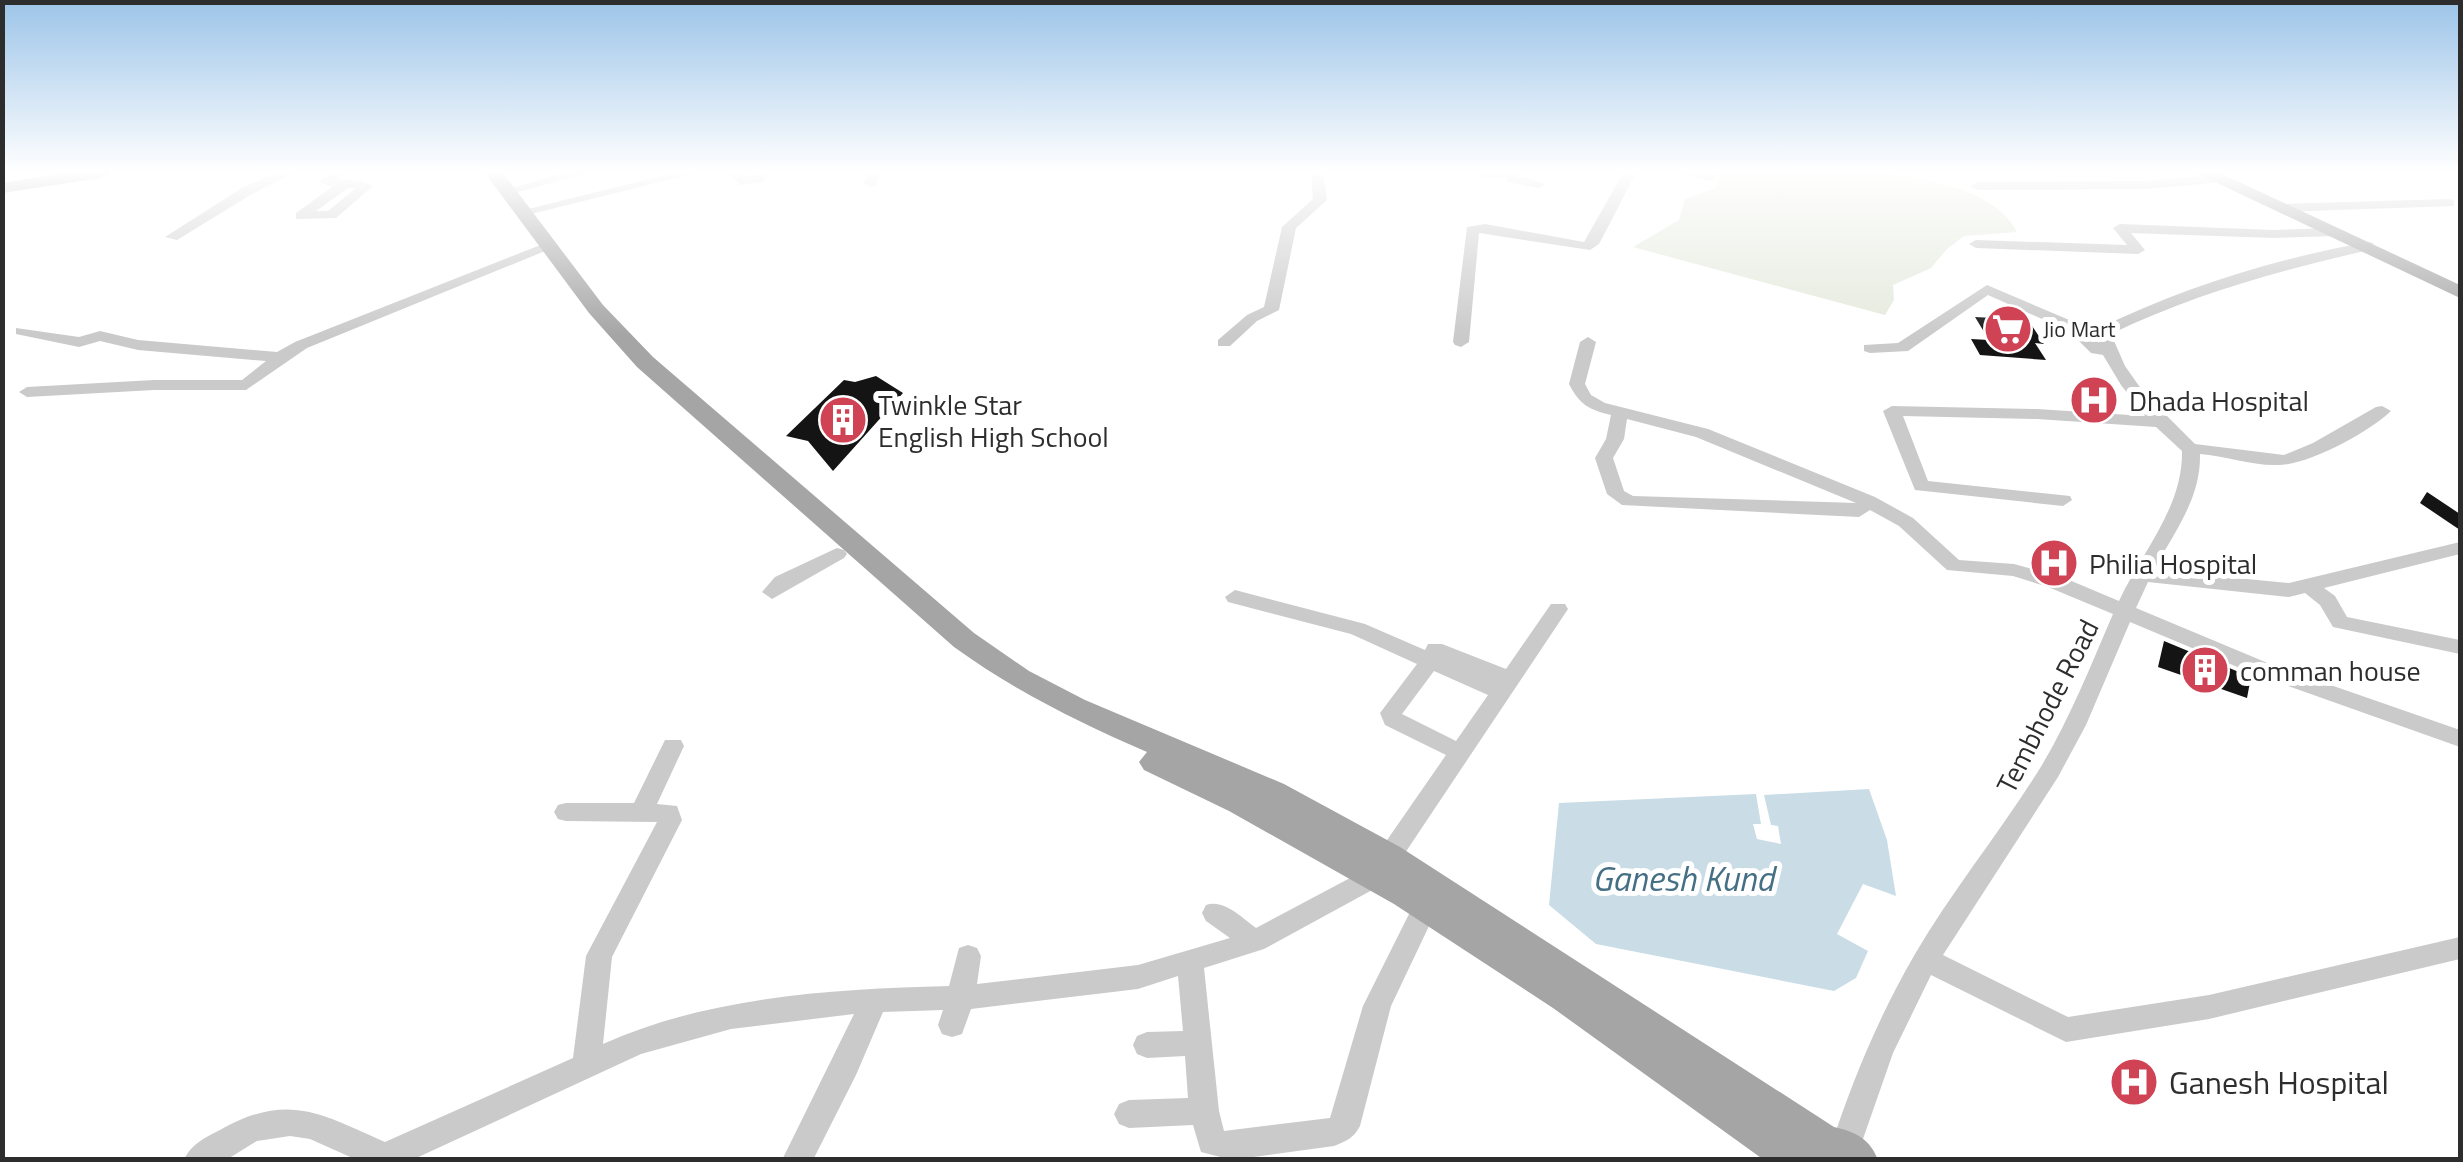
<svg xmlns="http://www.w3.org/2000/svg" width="2463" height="1162" viewBox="0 0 2463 1162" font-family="'Titillium Web',sans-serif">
<rect width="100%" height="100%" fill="#fff"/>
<path fill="#e4e9dc" d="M 1717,173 C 1791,173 1979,156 2017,232 L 1964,236 L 1947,249 L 1931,268 L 1893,285 L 1894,300 L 1885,315 L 1633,247 L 1679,220 L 1685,199 L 1716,188 Z"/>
<polygon fill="#cadde7" points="1869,789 1887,840 1896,896 1863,884 1837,934 1868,951 1856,978 1834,991 1596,944 1549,905 1559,803 1756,794 1761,824 1753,824 1757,839 1781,844 1778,826 1771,825 1764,795"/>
<g fill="#141414">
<polygon points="1990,312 2027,318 2044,344 2035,343 2046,360 1980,355 1971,339 1989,340 1975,317 1994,318"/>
<polygon points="876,376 903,393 833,471 808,441 786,436 844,380 855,382"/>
<polygon points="2427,492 2460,514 2460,530 2420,503"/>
<polygon points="2164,641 2251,677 2247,698 2158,667"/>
</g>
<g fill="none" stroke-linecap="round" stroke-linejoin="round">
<g fill="#cacaca" fill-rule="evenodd">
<polygon points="276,173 293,173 252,194 177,240 165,237 242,188"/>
<path d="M 329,173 L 343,173 L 337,179 L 361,181 L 373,186 L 336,218 L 296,219 L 296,213 L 332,187 L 319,182 ZM 348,188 L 356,188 L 328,211 L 316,211 Z"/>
<polygon points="564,173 586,173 508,195 501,191"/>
<polygon points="673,173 696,173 523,216 516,212"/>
<polygon points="728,173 741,173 743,177 770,173 763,182 740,185"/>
<polygon points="869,173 882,173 875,186 870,187 863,183"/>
<polygon points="1311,173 1323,173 1327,200 1296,228 1279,310 1257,321 1230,346 1218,346 1218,340 1247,315 1264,307 1282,227 1313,199"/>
<polygon points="1477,173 1518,173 1518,176 1546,184 1539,188 1507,182 1506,177 1483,177"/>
<polygon points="1623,173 1636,173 1599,244 1590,250 1479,233 1469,342 1461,347 1455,345 1453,342 1467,227 1485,224 1584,242"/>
<polygon points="1681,173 1710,173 1716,177 1710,181"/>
<polygon points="2218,175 2223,176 2223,182 2145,189 1977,190 1970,186 1977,182 2145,181"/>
<polygon points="2449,199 2454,200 2454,206 2281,212 2274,208 2281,204"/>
<polygon points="2120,224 2274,230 2336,228 2343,232 2336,236 2274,238 2131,233 2145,250 2138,254 1976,248 1969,244 1976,240 2127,245 2113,228"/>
<path d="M 2368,242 L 2373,243 L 2373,249 C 2282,270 2196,293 2111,334 L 2125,366 L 2144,393 L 2195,444 L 2284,455 L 2313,443 L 2376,407 L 2382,406 L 2391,411 C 2369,432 2309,465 2278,465 C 2252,466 2226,456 2200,454 C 2201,499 2174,532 2154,570 L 2289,583 L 2460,542 L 2460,554 L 2324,588 L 2335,596 L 2347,617 L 2460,640 L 2460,654 L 2333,627 L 2320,605 L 2305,593 L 2289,597 L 2148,582 L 2136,608 L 2270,664 L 2460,730 L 2460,747 L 2254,674 L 2130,622 L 2086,725 L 2058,777 L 1943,955 L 2068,1017 L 2209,995 L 2460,937 L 2460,959 L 2209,1019 L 2066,1042 L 1931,975 L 1893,1053 L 1856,1159 L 1834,1159 L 1830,1149 C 1852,1081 1879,1016 1915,954 C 1953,889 2002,830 2042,765 C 2070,718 2091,665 2113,614 L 2048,587 L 2013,576 L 1947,570 L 1899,526 L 1870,510 L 1859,517 L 1622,505 L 1607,494 L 1595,458 L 1606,439 L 1611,415 C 1589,410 1579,404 1569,384 L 1580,342 L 1588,337 L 1596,342 L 1585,384 L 1591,395 L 1605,403 L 1708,429 L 1875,497 L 1913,518 L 1959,560 L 2014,564 L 2062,577 L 2119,601 C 2142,551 2183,508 2182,451 L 2156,427 L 2037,419 L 1903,416 L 1928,481 L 2070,496 L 2072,500 L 2063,506 L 1915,490 L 1883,411 L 1892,406 L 2037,409 L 2145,416 L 2121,385 L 2103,355 L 2091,353 L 2069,331 L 1988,295 L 1908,351 L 1870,353 L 1864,351 L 1864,345 L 1898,343 L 1987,285 L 2081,325 L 2099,343 L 2095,332 L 2097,329 C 2184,287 2274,259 2368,242 ZM 1627,419 L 1696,437 L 1856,503 L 1633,496 L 1624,491 L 1613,458 L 1624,439 Z"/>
<polygon points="543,244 555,247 307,348 246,390 154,390 27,397 19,392 27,387 154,380 242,380 266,361 138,350 100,341 79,347 16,334 16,328 79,337 100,331 138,340 277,352 295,342"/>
<polygon points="837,548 844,550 847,554 844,558 772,599 762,592 775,577"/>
<path d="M 1235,590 L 1365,624 L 1425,650 L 1428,644 L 1442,644 L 1506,669 L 1551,604 L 1565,604 L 1568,609 L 1385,883 L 1264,949 L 1204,968 L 1219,1111 L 1224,1131 L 1330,1118 L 1363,1006 L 1417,898 L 1426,894 L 1435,898 L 1439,905 L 1391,1006 L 1360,1126 C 1354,1138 1346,1141 1334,1146 L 1232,1160 L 1201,1152 L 1193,1125 L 1129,1128 L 1119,1124 L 1114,1114 L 1119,1104 L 1129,1100 L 1188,1098 L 1185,1056 L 1147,1058 L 1137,1054 L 1133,1045 L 1137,1036 L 1147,1032 L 1183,1031 L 1178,976 L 1138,989 L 971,1009 L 962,1034 L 952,1037 L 942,1034 L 938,1025 L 943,1010 L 883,1012 L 856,1075 L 813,1160 L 782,1160 L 854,1014 L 731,1029 L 641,1054 L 412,1160 L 357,1160 L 310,1139 L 290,1136 L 257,1141 L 226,1160 L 184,1160 C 190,1145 206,1137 220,1130 C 287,1092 320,1113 385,1142 L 573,1058 L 586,956 L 657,822 L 566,821 L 558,819 L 554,812 L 558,805 L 566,803 L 634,803 L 665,740 L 681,740 L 684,746 L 657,804 L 677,806 L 682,820 L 612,957 L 603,1044 C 710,996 834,989 949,986 L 959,948 L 968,945 L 977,948 L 981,956 L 977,984 L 1138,965 L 1230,938 L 1206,921 L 1202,913 L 1206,905 C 1224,899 1241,917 1256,928 L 1367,869 L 1446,755 L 1385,725 L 1380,713 L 1417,664 L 1351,634 L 1228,602 L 1225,597 ZM 1434,671 L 1488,695 L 1456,741 L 1402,714 Z"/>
</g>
<g fill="#a5a5a5" fill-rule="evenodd">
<polygon points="65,173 110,173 101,178 2,193 2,183"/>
<path d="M 485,173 L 503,173 L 603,305 L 653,357 L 974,633 L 1029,671 L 1085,700 L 1284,784 L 1400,847 L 1834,1127 C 1856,1132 1870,1139 1878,1160 L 1764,1160 L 1553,1008 L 1394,904 L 1229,811 L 1144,770 L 1139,762 L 1147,752 C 1078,722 1015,691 954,647 L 637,367 L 589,313 Z"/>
<polygon points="2196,173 2220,173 2460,285 2460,298"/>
</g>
</g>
<linearGradient id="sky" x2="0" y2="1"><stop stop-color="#9cc4e8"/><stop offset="0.51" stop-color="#fff"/><stop offset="1" stop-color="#fff" stop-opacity="0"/></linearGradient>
<rect width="2463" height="336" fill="url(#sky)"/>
<defs>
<g id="supermarket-disc" transform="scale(2.5)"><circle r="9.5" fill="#cf4355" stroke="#fff"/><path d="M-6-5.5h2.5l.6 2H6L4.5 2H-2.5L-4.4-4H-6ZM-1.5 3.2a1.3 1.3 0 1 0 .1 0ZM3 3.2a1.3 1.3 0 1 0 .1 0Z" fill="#fff"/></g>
<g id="hospital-disc" transform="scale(2.5)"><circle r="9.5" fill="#cf4355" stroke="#fff"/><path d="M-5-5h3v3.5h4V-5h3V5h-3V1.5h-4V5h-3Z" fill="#fff"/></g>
<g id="building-disc" transform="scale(2.5)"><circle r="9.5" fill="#cf4355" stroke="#fff"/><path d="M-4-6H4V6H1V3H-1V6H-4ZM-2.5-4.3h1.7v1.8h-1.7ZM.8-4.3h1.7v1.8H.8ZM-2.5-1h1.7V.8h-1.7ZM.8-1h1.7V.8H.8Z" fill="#fff"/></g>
</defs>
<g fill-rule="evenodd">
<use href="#supermarket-disc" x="2008" y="329"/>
<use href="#hospital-disc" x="2094" y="400"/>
<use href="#building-disc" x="843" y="420"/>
<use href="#hospital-disc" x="2054" y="563"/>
<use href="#building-disc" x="2205" y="670"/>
<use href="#hospital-disc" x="2134" y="1082"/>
</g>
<g text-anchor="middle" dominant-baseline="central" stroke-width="10" stroke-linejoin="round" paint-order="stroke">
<g font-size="22" fill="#2d2d2d" stroke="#fff" text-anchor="start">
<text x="2043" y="329">Jio Mart</text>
</g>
<g font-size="28" fill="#2d2d2d" stroke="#fff" text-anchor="start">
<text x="2129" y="400">Dhada Hospital</text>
<text x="878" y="404">Twinkle Star<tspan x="878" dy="32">English High School</tspan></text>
<text x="2089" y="563">Philia Hospital</text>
<text x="2240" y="670">comman house</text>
</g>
<g font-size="28" fill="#2d2d2d" stroke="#fff">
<text transform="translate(2047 706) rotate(-63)">Tembhode Road</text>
</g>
<g font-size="32" fill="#2d2d2d" stroke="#fff" text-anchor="start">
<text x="2169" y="1082">Ganesh Hospital</text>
</g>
<g font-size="35" font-style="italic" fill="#456f85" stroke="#fff">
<text x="1683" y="878">Ganesh Kund</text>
</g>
</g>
<rect width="2463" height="1162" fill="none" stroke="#2d2d2d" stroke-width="10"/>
</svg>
